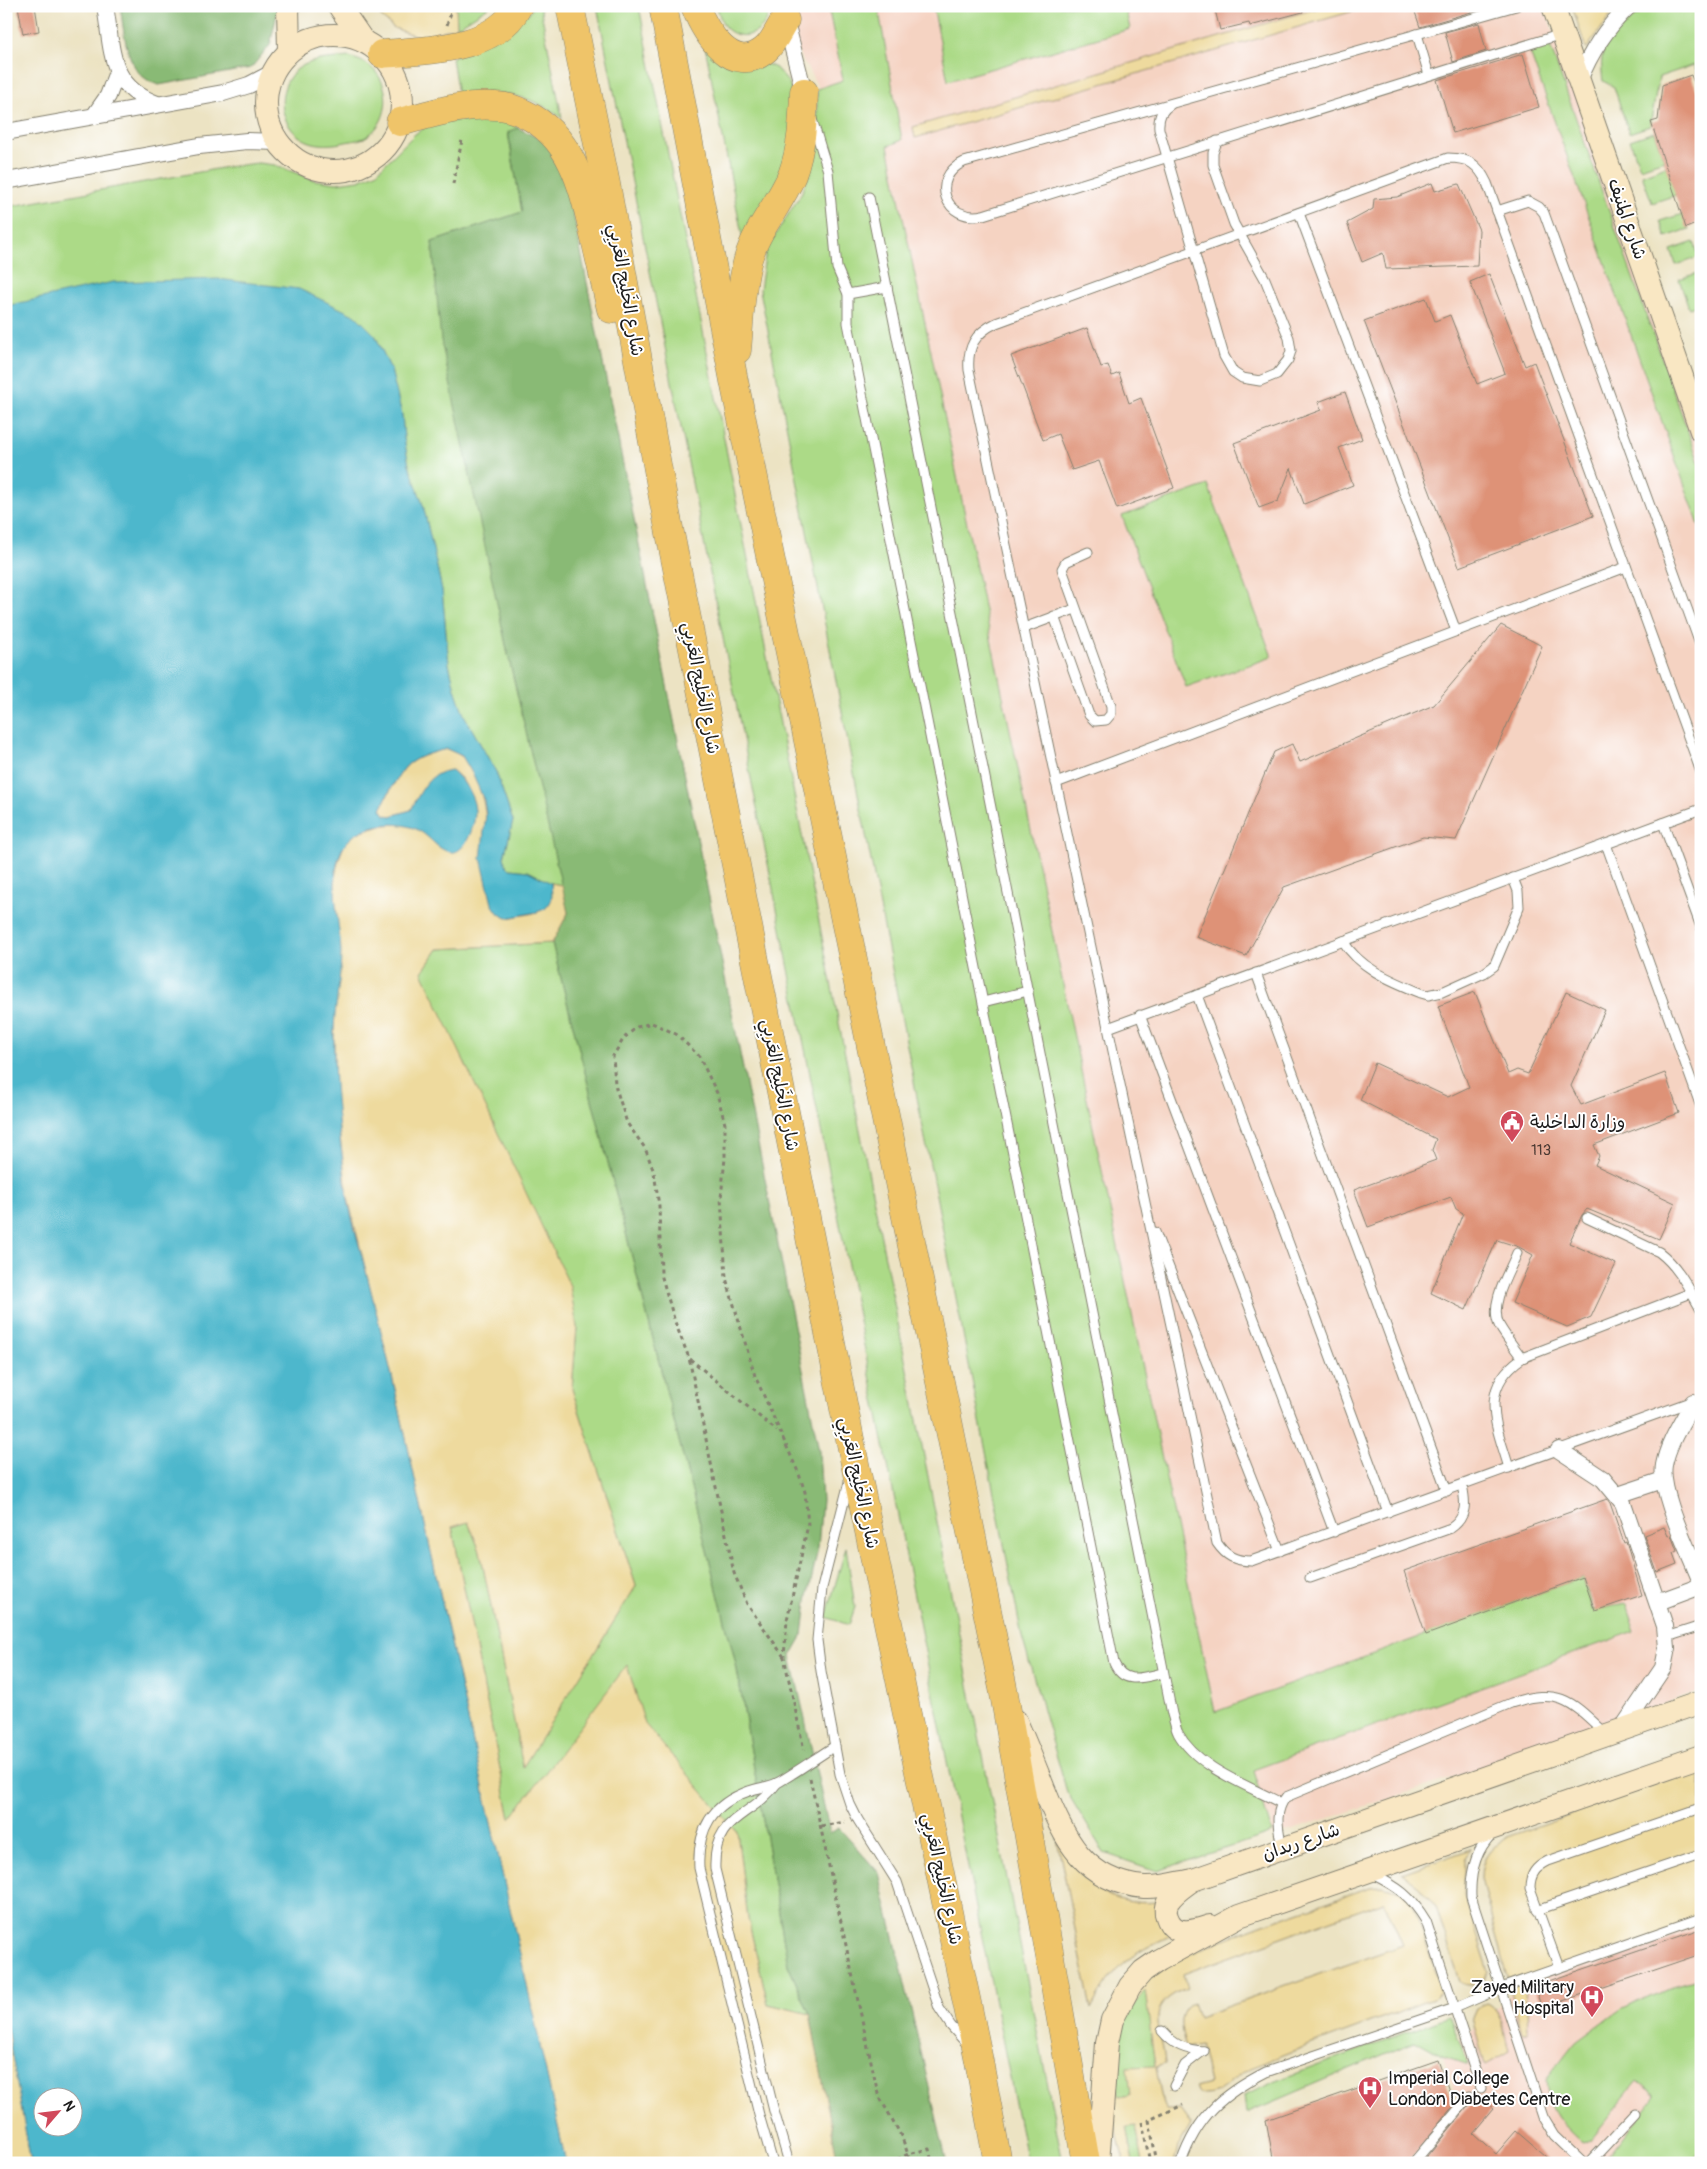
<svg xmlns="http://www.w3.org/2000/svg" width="1707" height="2169" viewBox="0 0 1707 2169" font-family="Pangolin,'Playpen Sans Arabic',sans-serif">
<rect width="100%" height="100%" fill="#fff"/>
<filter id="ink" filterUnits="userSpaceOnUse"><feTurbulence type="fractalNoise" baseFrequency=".02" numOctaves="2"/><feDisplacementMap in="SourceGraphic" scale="10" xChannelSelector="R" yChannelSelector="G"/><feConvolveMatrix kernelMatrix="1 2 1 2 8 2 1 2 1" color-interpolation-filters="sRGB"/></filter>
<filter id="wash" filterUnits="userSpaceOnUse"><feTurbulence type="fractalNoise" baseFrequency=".0096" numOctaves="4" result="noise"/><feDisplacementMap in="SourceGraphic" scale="20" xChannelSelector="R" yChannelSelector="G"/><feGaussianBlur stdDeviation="1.12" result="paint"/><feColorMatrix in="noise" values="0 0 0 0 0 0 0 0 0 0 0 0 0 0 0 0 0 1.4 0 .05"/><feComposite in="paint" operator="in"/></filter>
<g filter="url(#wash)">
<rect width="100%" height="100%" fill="#ece3c3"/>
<g fill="#f5d3c2">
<polygon points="774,6 1544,6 1640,273 1701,453 1701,1690 1470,1772 1274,1836 1270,1818 1225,1794 810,194 822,93 776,15"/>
<polygon points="1701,1922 1701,2163 1407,2163 1458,2099 1442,2056 1526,1981"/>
</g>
<g fill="#acda87" stroke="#647b52">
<polygon points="456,6 490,6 457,27"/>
<path d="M 534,6 L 540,6 L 562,118 C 530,94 497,89 458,95 L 452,58 L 529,13 Z"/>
<polygon points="597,6 639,6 1063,2163 1027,2163"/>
<path d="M 717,6 L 769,6 C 771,29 745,46 726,28 C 721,22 719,14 717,6 Z"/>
<polygon points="828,6 878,6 902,140 888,146 1215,1712 1583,1577 1592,1610 1626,1604 1635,1631 1253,1770 1272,1833 1157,1871 1104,1853 1067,1792 1022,1637 760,290 766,250 801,194 817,154 817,89 843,80"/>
<polygon points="933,6 1125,6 1130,29 948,81"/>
<path d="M 1659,6 L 1701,6 L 1701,82 L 1694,65 L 1659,77 L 1650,126 L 1629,133 L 1614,87 L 1603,81 C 1602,74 1601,65 1602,57 C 1607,31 1636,13 1659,6 Z"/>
<polygon points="703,36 776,68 789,83 795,104 789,160 744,245"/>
<polygon points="1548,40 1701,468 1701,531 1528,47"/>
<path d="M 349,57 C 358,60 366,62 373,69 C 393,88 389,125 364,138 C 357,141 348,141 341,143 C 324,146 308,145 295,133 C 275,114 279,77 304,65 C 318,58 335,59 349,57 Z"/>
<polygon points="502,118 518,128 508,133 522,212 432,242 507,650 562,885 551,883 528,871 510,869 506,865 504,857 513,821 496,772 464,715 455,689 449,664 442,590 435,558 423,505 409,465 404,438 402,415 391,370 375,335 356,316 6,342 6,207 233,166 258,163 275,165 314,180 337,183 359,180 376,173 415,134 433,122"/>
<polygon points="1654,132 1664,160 1640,168 1630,140"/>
<polygon points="1666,166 1676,195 1652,203 1642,175"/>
<polygon points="1683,214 1689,229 1666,237 1660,221"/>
<polygon points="1694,242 1699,257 1676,265 1671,250"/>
<polygon points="1701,272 1701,304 1689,308 1679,279"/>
<polygon points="1208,485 1272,657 1186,687 1122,516"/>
<polygon points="552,943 736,1664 788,1965 810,2014 768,2004 748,1919 737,1832 644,1724 627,1666 510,1820 452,1527 468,1522 480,1551 523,1766 636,1586 572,1389 577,1327 422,972 438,949"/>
<polygon points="846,1547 855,1607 849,1625 826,1617"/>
<path d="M 1701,1978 L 1701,2150 L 1689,2163 L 1632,2163 L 1627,2158 L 1624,2163 L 1611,2163 L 1608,2157 L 1655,2096 L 1638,2081 L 1589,2141 L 1582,2142 C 1561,2123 1548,2110 1546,2080 L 1576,2042 L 1621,2009 L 1666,1988 Z"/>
<path d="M 1146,1989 L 1155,2066 L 1130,2095 L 1118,2097 C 1112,2049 1114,2028 1146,1989 Z"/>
<polygon points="1449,2016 1469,2065 1442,2056 1415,2041 1246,2113 1244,2096 1274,2082"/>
<polygon points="1136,2125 1143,2163 1133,2163 1126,2127"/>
</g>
<g fill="#89ba74" stroke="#526b48">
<path d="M 120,6 L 278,6 L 278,9 L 270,45 L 251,68 L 159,85 C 125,76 125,35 120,6 Z"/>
<polygon points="518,128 548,143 567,182 819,1451 822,1500 818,1548 807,1601 803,1635 791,1656 830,1833 839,1828 879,1873 947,2163 838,2163 810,2014 788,1965 736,1664 552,943 568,913 507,650 441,340 432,242 522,212 508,132"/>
</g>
<g fill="#eeda9e" stroke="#857b5d" fill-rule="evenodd">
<polygon points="369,6 456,6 457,27 419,37 394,28"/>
<polygon points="1325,6 1371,6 915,138 913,127"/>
<polygon points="1572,6 1618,6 1586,49"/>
<path d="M 447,749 C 451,751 457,753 461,756 C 477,768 487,809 486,828 L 507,918 C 532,913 555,915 551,883 L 562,885 L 568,913 L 552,943 L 438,949 L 422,972 L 570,1286 L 577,1327 L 572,1389 L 636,1586 L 523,1767 L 480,1551 L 468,1522 L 452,1527 L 510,1819 L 627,1665 L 645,1724 L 737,1832 L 748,1919 L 768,2004 L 810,2014 L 838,2163 L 566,2163 L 394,1384 L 348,1198 L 334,1091 L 335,876 C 338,863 341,846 351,837 C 364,827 397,821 411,826 C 422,830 430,839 439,847 L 471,796 L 462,779 L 452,770 L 420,793 L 411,810 L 391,816 L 385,815 L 381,809 C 385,799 401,769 410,763 C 421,755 434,752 447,749 Z"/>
<path d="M 1701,1767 L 1701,1922 L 1526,1981 L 1528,2032 L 1522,2032 L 1481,1879 C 1481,1858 1489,1851 1504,1838 Z"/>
<path d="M 1057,1839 C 1082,1883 1105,1907 1159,1902 L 1174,1934 C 1129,1955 1114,1965 1091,2009 Z"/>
<path d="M 1471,1849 L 1464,1859 L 1464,1895 L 1489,1971 C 1484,1984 1472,1989 1460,1982 L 1436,1907 L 1419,1886 L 1402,1873 Z"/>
<path d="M 1382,1886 L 1404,1892 L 1412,1901 L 1439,1983 L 1440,1992 L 1433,1999 C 1372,2022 1310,2044 1250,2068 C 1232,2076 1220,2100 1198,2094 L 1195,2087 L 1210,2083 L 1201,2045 L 1186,2048 C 1181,2031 1175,2013 1193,2003 L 1198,2017 L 1403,1945 L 1384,1901 L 1183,1974 L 1187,1988 C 1141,2006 1163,2028 1165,2064 L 1156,2067 L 1163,2105 L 1166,2110 L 1180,2110 L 1191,2125 L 1178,2147 L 1174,2163 L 1143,2163 L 1136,2126 L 1126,2127 L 1133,2163 L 1124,2163 C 1117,2130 1106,2095 1106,2062 C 1105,2035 1120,2001 1139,1983 C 1155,1969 1176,1960 1195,1952 C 1251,1926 1312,1908 1370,1887 ZM 1145,1990 L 1155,2066 L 1127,2067 L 1130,2095 L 1119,2097 C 1112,2050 1114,2028 1145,1990 Z"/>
<path d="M 1487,2003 C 1502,2008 1505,2037 1509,2051 L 1485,2065 L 1472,2017 L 1476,2008 Z"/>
<polygon points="6,2022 10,2039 31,2163 6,2163"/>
</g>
<path fill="#4eb7cc" stroke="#356a74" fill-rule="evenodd" d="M 218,279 L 299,289 L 356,316 L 375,335 L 391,370 L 402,415 L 404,438 L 409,465 L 423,505 L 435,558 L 442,590 L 449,664 L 455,689 L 464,715 L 496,772 L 513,821 L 504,857 L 506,865 L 510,869 L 528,871 L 551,883 L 552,895 L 550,903 L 545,909 L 537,912 L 507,918 L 499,914 L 492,904 L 481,858 L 486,814 L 484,800 L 472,773 L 462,756 L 447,749 C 434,752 421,755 410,763 C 401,768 385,799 381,809 L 385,815 L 391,816 L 411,810 C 421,791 428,772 452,770 C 462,779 474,794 475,810 C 476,823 466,855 450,852 C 439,850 432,840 424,834 C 406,819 368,822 351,838 C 323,863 340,920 341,952 C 341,978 335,1004 334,1030 C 333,1068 336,1103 340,1140 C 343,1158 344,1177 347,1195 C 352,1223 361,1251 368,1279 C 382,1335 396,1391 408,1448 C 460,1686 514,1924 566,2163 L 31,2163 L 6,2022 L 6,306 L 113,282 ZM 42,2096 L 72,2096 L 72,2126 L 42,2126 Z"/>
<g id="blocks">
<g fill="#de9277">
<polygon points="18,6 35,6 39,31 23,34"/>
<polygon points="1214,6 1302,6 1303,12 1250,26 1249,23 1220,30"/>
<polygon points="1413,6 1477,6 1478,10 1420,27"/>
<polygon points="1479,23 1486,51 1453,62 1445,32"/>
<polygon points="1523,54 1539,107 1453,133 1437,80"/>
<polygon points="1691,75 1701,101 1701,222 1686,228 1651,122 1658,120 1662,85"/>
<polygon points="1432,183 1435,191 1459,184 1479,230 1477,266 1386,269 1383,253 1362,262 1347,223 1373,209 1374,199 1397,197"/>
<polygon points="1489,274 1525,366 1534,362 1593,516 1459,567 1364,321 1426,298 1435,321 1450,315 1477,384 1505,373 1470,282"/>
<polygon points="1087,328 1101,367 1108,365 1112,376 1119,373 1129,403 1141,398 1174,488 1117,509 1099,461 1072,470 1058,434 1043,440 1011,356"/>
<polygon points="1345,392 1362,439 1339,448 1353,485 1304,504 1291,468 1278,501 1259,508 1234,443 1321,410 1318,402"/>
<polygon points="1501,625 1542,646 1456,840 1423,837 1284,887 1246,956 1196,937 1274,752 1292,744 1300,762 1434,705"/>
<polygon points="1475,992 1508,1074 1517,1070 1528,1074 1566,992 1605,1010 1571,1086 1581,1105 1665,1073 1679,1113 1594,1145 1599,1156 1595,1165 1675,1203 1659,1239 1587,1209 1582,1215 1569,1243 1616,1264 1591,1317 1567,1327 1512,1303 1533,1255 1519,1247 1497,1240 1466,1310 1431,1293 1463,1213 1456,1209 1451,1197 1368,1227 1354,1190 1436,1160 1432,1150 1436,1139 1360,1100 1375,1063 1448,1097 1469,1087 1438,1006"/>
<polygon points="1607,1499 1610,1503 1624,1543 1626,1542 1642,1595 1595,1611 1583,1577 1426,1635 1404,1571"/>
<polygon points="1664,1527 1668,1536 1671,1535 1677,1551 1673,1553 1677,1564 1657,1572 1644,1535"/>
<polygon points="1701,1929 1701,1954 1542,2008 1534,1986"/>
<polygon points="1438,2060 1454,2105 1407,2163 1274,2163 1266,2120"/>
<polygon points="1477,2096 1493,2109 1473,2133 1496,2154 1516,2131 1553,2163 1421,2163"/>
</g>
</g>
</g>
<g filter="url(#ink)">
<use href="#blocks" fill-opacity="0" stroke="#848070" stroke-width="1"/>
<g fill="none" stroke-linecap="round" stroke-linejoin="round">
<g stroke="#848070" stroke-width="11">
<g id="lane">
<path d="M 1516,6 L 964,162 C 929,178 945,223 983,215 L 1562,34"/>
<polyline points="1417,34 1429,75"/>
<path d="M 1170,105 C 1161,110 1158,118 1159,129 L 1224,356 L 1233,372 L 1242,378 L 1260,381 L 1277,374 L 1288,360 L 1291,351 L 1289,338 L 1265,279 L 1234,224 L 1213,165 L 1213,153 L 1217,141"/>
<path d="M 812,119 L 828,171 L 837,268 L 848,294 L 848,323 L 1114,1663 C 1124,1686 1144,1677 1163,1673"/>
<path d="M 869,197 L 1172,1714 C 1174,1720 1175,1727 1178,1733 C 1197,1768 1247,1785 1281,1803"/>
<polyline points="1497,211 1528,201 1539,207 1544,213 1701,647"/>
<polyline points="1299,213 1456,631"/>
<polyline points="848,294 887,287"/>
<polyline points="1054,616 1089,715 1095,721 1106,720 1111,714 1111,706 1062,569 1066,562 1088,552"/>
<polyline points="1024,628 1075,609"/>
<path d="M 1701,772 L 1487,183 C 1478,164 1469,158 1448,158 L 996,323 C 975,333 967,347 969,370 L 1217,1543 C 1226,1556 1235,1561 1251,1561 L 1701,1398"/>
<polyline points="1056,783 1626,567"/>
<polyline points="1663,823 1701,927"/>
<polyline points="1606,844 1701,1107"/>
<path d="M 1343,941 C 1360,969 1392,981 1421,993 L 1428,995 L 1442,992 L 1484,973 L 1494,966 L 1519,907 L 1518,891 L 1513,878"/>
<polyline points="1256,973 1447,1491"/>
<polyline points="1197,995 1388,1512"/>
<polyline points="983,1002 1028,991"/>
<polyline points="1140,1015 1334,1532"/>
<polyline points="1108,1028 1701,809"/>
<path d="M 1587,1218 L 1659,1252 C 1679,1267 1689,1289 1701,1310"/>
<polyline points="1155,1232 1280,1551"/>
<path d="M 1517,1253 C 1509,1273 1489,1303 1499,1325 C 1505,1336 1514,1347 1522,1358"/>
<path d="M 1509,1468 C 1497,1426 1477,1389 1522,1358 L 1691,1293"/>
<polyline points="849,1482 822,1588 817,1640 821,1671 840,1774 850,1804 858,1820 897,1882 939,2008 951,2026 967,2044"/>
<path d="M 1310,1578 L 1451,1528 C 1467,1517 1466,1503 1462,1485"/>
<polyline points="1667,1637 1701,1626"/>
<path d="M 777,1783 C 750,1820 713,1814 715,1869 L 774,2111 L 789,2163"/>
<path d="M 1492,1834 C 1475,1851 1470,1873 1471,1897 L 1543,2116 L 1555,2136 L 1583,2163"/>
<path d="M 1282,1848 C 1279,1830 1273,1813 1286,1797 L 1511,1703 C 1560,1687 1571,1701 1606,1734"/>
<path d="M 1372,1874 C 1398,1887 1411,1896 1426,1921 L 1481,2088"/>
<polyline points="1537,1910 1701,1854"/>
<path d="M 1559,1968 L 1530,1888 C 1530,1874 1536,1867 1548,1861 L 1701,1808"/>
<path d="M 1162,2031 C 1174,2045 1185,2050 1204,2051"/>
<polyline points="1174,2086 1185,2065 1203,2051"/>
<path d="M 773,2163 L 759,2115 L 699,1868 C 697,1829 712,1804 749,1791 C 759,1787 770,1787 779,1782 C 798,1771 816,1758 835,1746"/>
<path d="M 1181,2163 C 1197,2116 1223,2094 1266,2072 L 1455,2008 L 1501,1988 L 1701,1918"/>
<polyline points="1413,2163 1469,2097"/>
<polyline points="1589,2163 1635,2114"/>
</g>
</g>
<g stroke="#848070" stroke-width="18">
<g id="street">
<path d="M 105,6 C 113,51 108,86 157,104"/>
<polyline points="782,6 804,92"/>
<path d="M 1579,81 C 1590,52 1606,28 1629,6"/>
<polyline points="94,116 108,96 117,72"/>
<polyline points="6,132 223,93 249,85 272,73"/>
<polyline points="6,181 199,146 247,141 277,142"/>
<path d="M 1693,1402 C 1683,1421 1668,1443 1664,1465 C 1659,1493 1690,1553 1701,1582"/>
<polyline points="1559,1450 1603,1479 1623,1503 1665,1626 1667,1648 1663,1668 1621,1730"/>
<polyline points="1618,1495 1663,1480"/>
<polyline points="1658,1602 1701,1586"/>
</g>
</g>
<g stroke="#848070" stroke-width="24">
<g id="secondary">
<polyline points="288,6 289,51"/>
<polyline points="339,6 363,41"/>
<polyline points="1553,6 1701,431"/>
<circle cx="334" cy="103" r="68"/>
<path d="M 1016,1721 C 1026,1744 1035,1766 1044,1789 C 1064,1838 1084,1882 1144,1887 C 1160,1888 1177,1883 1193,1880 L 1701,1702"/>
<path d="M 1191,1881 C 1183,1887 1173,1893 1168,1902 C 1165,1907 1165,1912 1167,1917 C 1174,1938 1195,1931 1210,1926"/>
<polyline points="1098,2163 1107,2043 1112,2020 1130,1986 1143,1971 1159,1960 1239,1916 1701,1756"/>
</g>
</g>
<g stroke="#848070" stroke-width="29">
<g id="highway">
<polyline points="570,6 606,184 664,503 854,1459 978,2056 998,2163"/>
<polyline points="663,6 734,381 1003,1688 1086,2163"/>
<path d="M 695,6 C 705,32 733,78 766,49 C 774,42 779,29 785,20"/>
<path d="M 382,54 C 424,50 496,51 518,6"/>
<path d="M 400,122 C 431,114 463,103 496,106 C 506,106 517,110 525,114 C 573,137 583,188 594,235 C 600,259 605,284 611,309"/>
<path d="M 737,350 C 740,320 740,288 748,259 C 757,228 780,204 792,175 C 802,148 803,120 804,92"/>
</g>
</g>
<g stroke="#848070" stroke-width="3" stroke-dasharray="4 4" stroke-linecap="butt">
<polyline points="447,25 453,6"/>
<polyline points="453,184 462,140"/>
<polyline points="690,1359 777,1431"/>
<polyline points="784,1657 747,1604 734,1573 689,1358 675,1322 661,1274 659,1206 654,1172 645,1148 627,1123 615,1085 613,1056 624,1038 637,1027 652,1023 676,1034 699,1056 717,1093 725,1124 725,1158 721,1198 726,1278 755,1376 799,1474 805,1492 808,1525 787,1620 784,1657 804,1750"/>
<path d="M 810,1778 L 878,2094 C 891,2119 904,2135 910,2163"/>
<polyline points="821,1826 845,1822"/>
<polyline points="1142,2122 1150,2163"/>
<polyline points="941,2162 941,2163"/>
<polyline points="890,2163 908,2154 929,2149 932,2163"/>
<polyline points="1157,2163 1149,2120 1183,2105"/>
</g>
<use href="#lane" stroke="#fff" stroke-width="9"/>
<use href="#street" stroke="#fff" stroke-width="16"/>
<use href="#secondary" stroke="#f9e7c3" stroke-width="22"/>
<use href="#highway" stroke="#efc469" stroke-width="28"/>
</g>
</g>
<defs>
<g id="civic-pin" transform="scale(1.25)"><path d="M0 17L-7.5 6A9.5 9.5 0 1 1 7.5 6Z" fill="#d1495b" stroke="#fff"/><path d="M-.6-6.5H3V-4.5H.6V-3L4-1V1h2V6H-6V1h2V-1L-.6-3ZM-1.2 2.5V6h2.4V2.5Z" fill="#fff"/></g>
<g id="hospital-pin" transform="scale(1.25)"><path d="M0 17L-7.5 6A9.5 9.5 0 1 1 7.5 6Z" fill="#d1495b" stroke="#fff"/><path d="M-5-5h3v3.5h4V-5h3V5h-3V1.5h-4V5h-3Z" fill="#fff"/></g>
</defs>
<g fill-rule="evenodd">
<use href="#civic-pin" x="1512" y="1122"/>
<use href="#hospital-pin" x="1592" y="1997"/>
<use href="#hospital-pin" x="1370" y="2088"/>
</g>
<g text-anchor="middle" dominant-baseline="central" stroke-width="4" stroke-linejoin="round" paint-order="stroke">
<g font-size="15" fill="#4c3a33">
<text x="1541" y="1150">113</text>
</g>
<g font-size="18" fill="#1c1c1c" stroke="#fff">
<text transform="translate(1627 219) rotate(71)">شارع المنيف</text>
<text transform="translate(626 290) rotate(80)">شارع الخَلِيج العَربِي</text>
<text transform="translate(701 688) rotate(79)">شارع الخَلِيج العَربِي</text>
<text transform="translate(780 1085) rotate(79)">شارع الخَلِيج العَربِي</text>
<text transform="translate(859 1483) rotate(78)">شارع الخَلِيج العَربِي</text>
<text transform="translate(1301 1842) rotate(-19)">شارع ربدان</text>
<text transform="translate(942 1879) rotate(78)">شارع الخَلِيج العَربِي</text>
</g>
<g font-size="18" fill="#1c1c1c" stroke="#fff" text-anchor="start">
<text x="1530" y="1122">وزارة الداخلية</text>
<text x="1574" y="1987" text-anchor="end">Zayed Military<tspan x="1574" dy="21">Hospital</tspan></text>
<text x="1388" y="2078">Imperial College<tspan x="1388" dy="21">London Diabetes Centre</tspan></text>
</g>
</g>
<rect width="1707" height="2169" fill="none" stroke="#fff" stroke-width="25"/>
<g transform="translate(58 2112) rotate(62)"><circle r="24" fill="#ffffff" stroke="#a4a4a4"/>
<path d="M0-4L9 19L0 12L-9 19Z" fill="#d1495b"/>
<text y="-8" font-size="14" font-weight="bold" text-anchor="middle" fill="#1c1c1c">N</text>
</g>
</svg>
